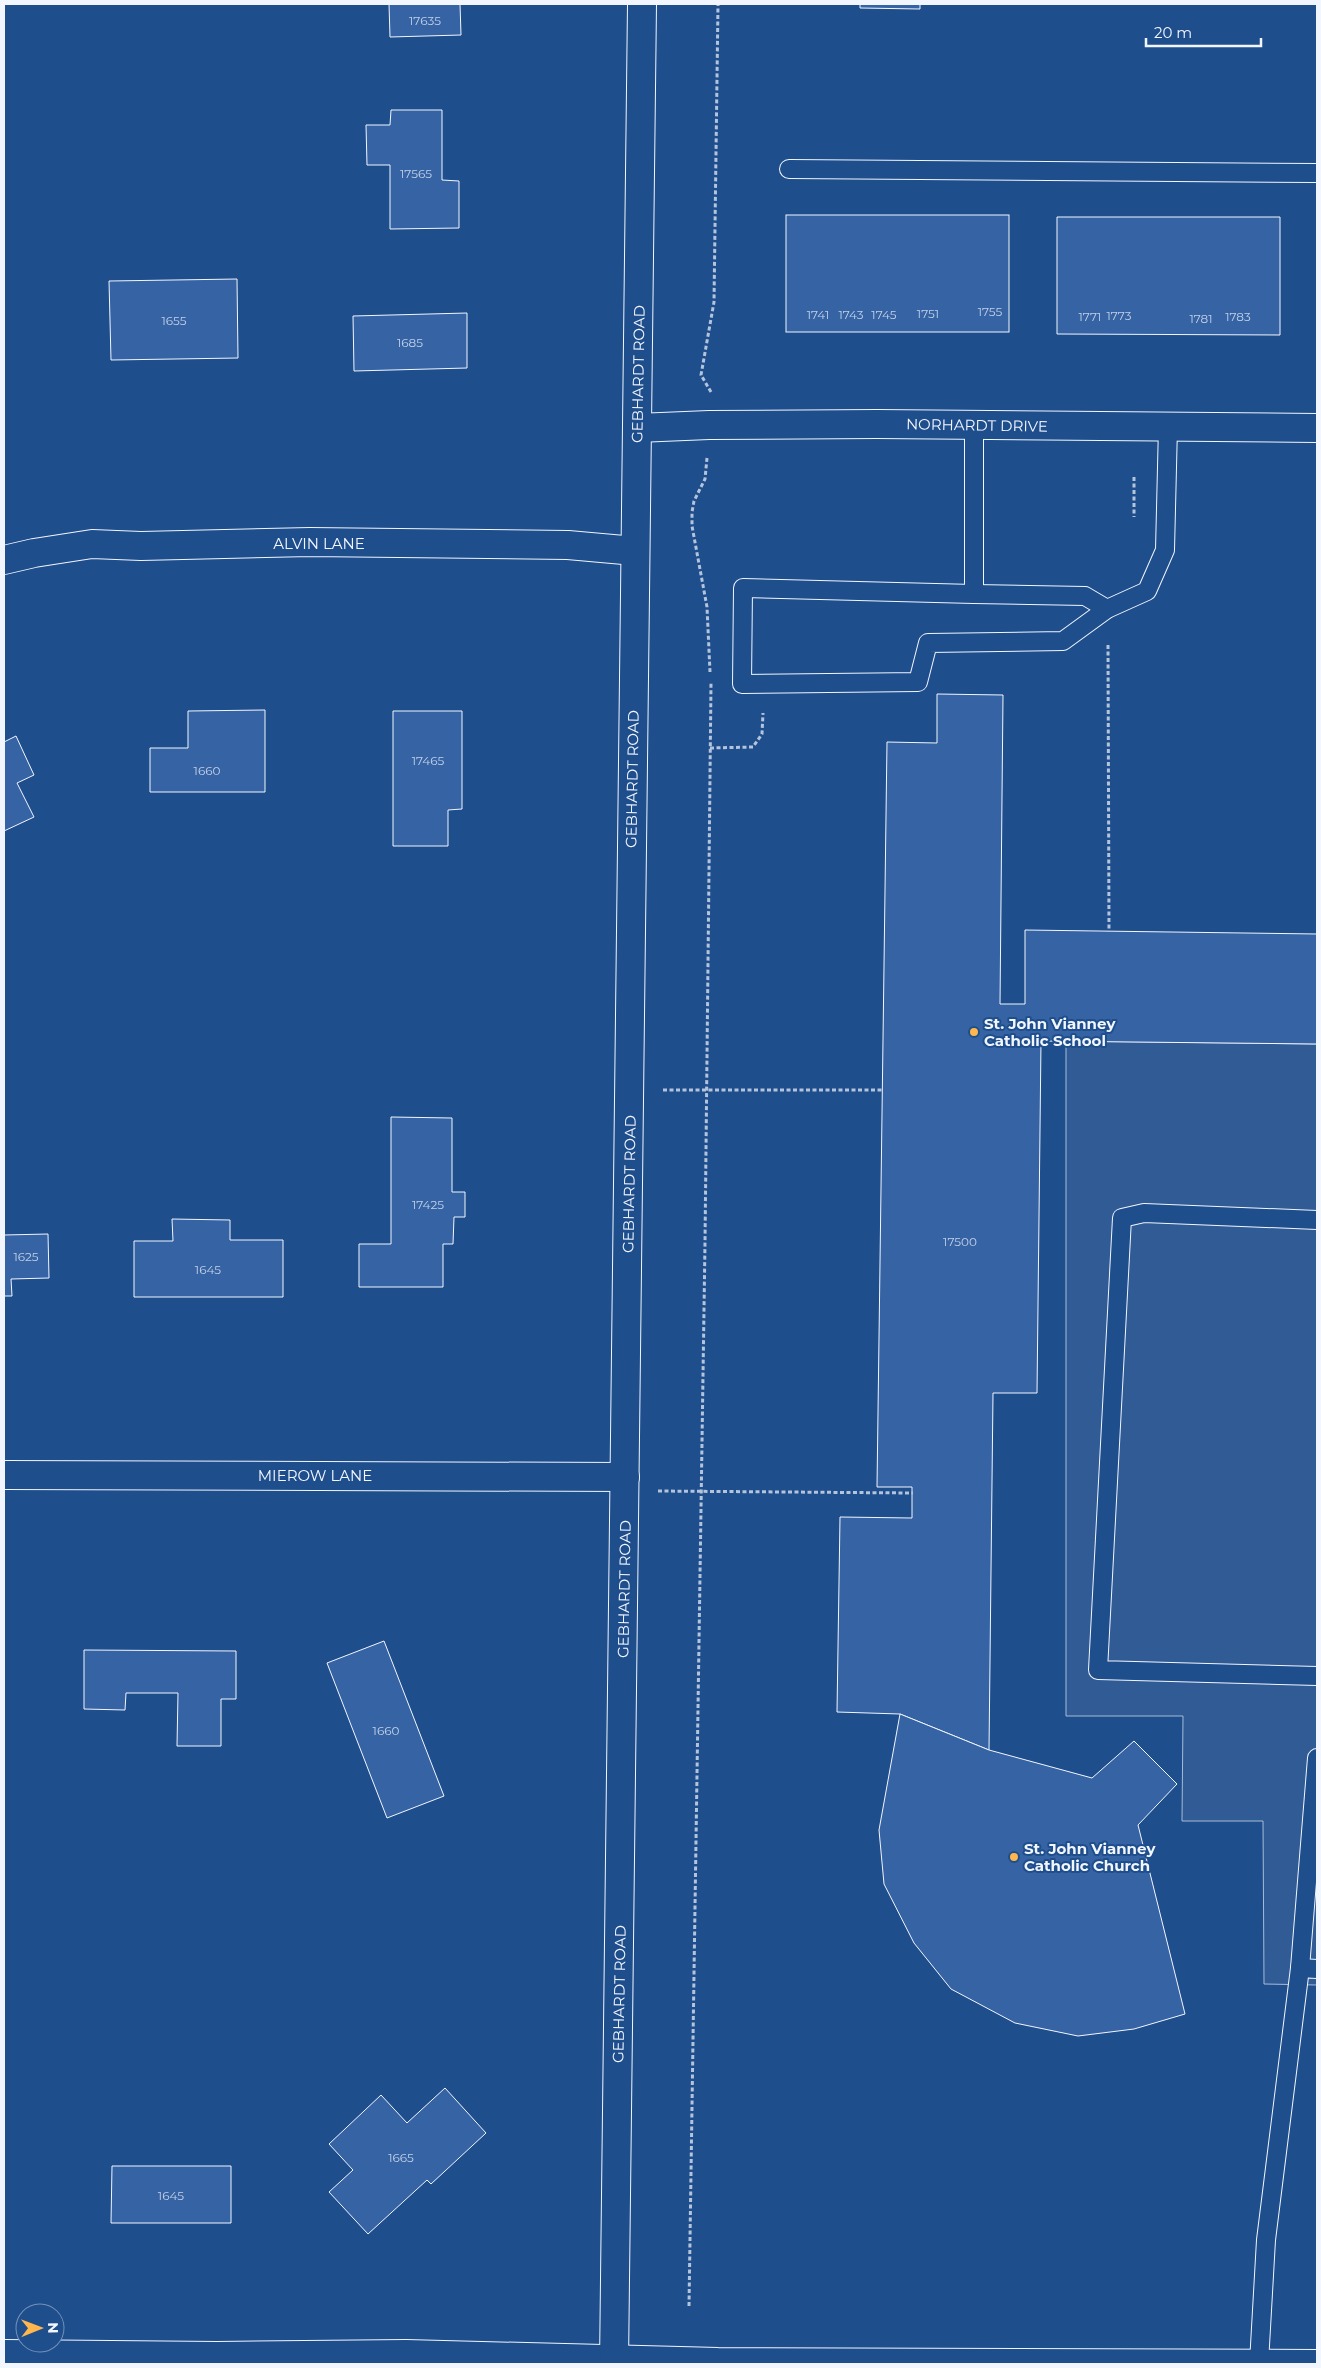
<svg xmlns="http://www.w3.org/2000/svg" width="1321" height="2368" viewBox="0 0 1321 2368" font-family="Montserrat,sans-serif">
<rect width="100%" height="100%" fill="#1f4e8c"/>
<polygon fill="#305b95" stroke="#a8bbd7" points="1066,1041 1317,1044 1317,1985 1264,1984 1263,1821 1182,1821 1183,1716 1066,1716"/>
<g fill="#3563a3" stroke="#f2f6ff">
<polygon points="389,4 460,4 461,35 390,37"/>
<polygon points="860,4 920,4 920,9 860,8"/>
<polygon points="391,110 442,110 442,180 459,181 459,228 390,229 390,165 367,165 366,125 390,125"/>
<rect x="786" y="215" width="223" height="117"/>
<polygon points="1057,217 1280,217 1280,335 1057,334"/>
<polygon points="237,279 238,358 111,360 109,281"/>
<polygon points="467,313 467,368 354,371 353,316"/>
<polygon points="937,694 1003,695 1000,1004 1025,1004 1025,930 1317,934 1317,1044 1041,1041 1037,1393 993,1393 989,1750 900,1714 837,1712 840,1517 912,1518 912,1487 877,1487 887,742 937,743"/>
<polygon points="265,710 265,792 150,792 150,748 188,748 188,711"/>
<polygon points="393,711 462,711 462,809 448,810 448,846 393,846"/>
<polygon points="16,736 34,775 17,783 34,817 4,831 4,742"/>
<polygon points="391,1117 452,1118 452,1192 465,1192 465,1217 454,1217 453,1244 443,1244 443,1287 359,1287 359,1244 391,1244"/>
<polygon points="172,1219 230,1220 230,1240 283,1240 283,1297 134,1297 134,1241 173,1241"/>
<polygon points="48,1234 49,1278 11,1279 12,1296 4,1296 4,1235"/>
<polygon points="384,1641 444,1796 387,1818 327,1663"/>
<polygon points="84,1650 236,1651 236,1699 221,1699 221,1746 177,1746 178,1693 126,1693 125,1710 84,1709"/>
<polygon points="900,1714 989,1750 1092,1778 1134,1741 1177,1784 1138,1825 1185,2014 1134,2029 1078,2036 1015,2023 951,1989 914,1943 884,1884 879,1830"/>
<polygon points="445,2088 486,2133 431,2184 427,2180 368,2234 329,2192 353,2170 329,2144 381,2095 407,2123"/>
<polygon points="112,2166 231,2166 231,2223 111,2223"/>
</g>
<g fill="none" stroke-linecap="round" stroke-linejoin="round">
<g stroke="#f2f6ff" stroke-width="20">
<g id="lane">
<polyline points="789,169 1317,173"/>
<polyline points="974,425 974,594 743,588 742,684 918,682 928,643 1063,641 1107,609 1147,591 1165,550 1168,426"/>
<polyline points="974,594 1085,596 1107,609"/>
<polyline points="1317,1220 1144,1213 1122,1218 1098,1670 1317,1676"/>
<polyline points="1300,1968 1317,1758"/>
<polyline points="1259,2363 1266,2240 1300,1968 1317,1969"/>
</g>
</g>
<g stroke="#f2f6ff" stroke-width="30">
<g id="street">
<polyline points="637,428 709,425 877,424 1317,428"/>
<polyline points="4,560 34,553 92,544 141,546 310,542 568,545 635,551"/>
<polyline points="4,1475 625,1477"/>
</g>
</g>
<g stroke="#f2f6ff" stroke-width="30">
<g id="secondary">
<polyline points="4,2354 217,2356 406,2354 718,2362 1317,2364"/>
<polyline points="614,2364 642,4"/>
</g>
</g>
<g stroke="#b3c4dc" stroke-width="3" stroke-dasharray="4 2.5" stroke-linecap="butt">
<polyline points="711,392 701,375 714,302 718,4"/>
<polyline points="707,458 705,479 694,501 692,512 692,526 707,607 710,672"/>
<polyline points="1134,477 1134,517"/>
<polyline points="1108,645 1109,932"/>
<polyline points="710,748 753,747 762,734 763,713"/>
<polyline points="663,1090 883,1090"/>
<polyline points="658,1491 913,1493"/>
<polyline points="689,2306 705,1243 711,683"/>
</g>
<use href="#lane" stroke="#1f4e8c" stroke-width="18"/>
<use href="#street" stroke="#1f4e8c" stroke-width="28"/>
<use href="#secondary" stroke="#1f4e8c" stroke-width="28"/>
</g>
<g fill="#ffb74d" stroke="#1f4e8c" stroke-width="2">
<circle cx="974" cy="1032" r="5"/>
<circle cx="1014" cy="1857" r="5"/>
</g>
<g text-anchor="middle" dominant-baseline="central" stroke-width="4" stroke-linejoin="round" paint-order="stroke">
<g font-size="12" fill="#c3d1e8">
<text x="425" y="20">17635</text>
<text x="416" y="173">17565</text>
<text x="990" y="311">1755</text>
<text x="928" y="313">1751</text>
<text x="818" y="314">1741</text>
<text x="851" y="314">1743</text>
<text x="884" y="314">1745</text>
<text x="1119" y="315">1773</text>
<text x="1090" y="316">1771</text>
<text x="1238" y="316">1783</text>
<text x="1201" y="318">1781</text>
<text x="174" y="320">1655</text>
<text x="410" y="342">1685</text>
<text x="428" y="760">17465</text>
<text x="207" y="770">1660</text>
<text x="428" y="1204">17425</text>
<text x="960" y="1241">17500</text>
<text x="26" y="1256">1625</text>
<text x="208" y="1269">1645</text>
<text x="386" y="1730">1660</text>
<text x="401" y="2157">1665</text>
<text x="171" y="2195">1645</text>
</g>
<g font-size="15" fill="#f2f6ff" stroke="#1f4e8c">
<text transform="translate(638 374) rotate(-89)">GEBHARDT ROAD</text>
<text transform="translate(977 425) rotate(1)">NORHARDT DRIVE</text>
<text x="319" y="543">ALVIN LANE</text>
<text transform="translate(632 779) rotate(-89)">GEBHARDT ROAD</text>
<text transform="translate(629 1184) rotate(-89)">GEBHARDT ROAD</text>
<text x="315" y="1475">MIEROW LANE</text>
<text transform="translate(624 1589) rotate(-89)">GEBHARDT ROAD</text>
<text transform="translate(619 1994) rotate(-89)">GEBHARDT ROAD</text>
</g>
<g font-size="15" font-weight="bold" fill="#f2f6ff" stroke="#1f4e8c" text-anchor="start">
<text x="984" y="1023">St. John Vianney<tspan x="984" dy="17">Catholic School</tspan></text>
<text x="1024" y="1848">St. John Vianney<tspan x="1024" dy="17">Catholic Church</tspan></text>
</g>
</g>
<rect width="1321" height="2368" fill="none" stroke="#f2f6ff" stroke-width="10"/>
<g transform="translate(40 2328) rotate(89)"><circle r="24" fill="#1f4e8c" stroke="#7391ba"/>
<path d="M0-4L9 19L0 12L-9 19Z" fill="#ffb74d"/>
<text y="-8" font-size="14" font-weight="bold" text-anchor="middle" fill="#f2f6ff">N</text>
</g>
<path d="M1146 38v8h115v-8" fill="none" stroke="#f2f6ff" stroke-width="2.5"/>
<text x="1154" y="38" font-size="15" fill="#f2f6ff" stroke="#1f4e8c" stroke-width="4" paint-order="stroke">20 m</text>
</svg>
